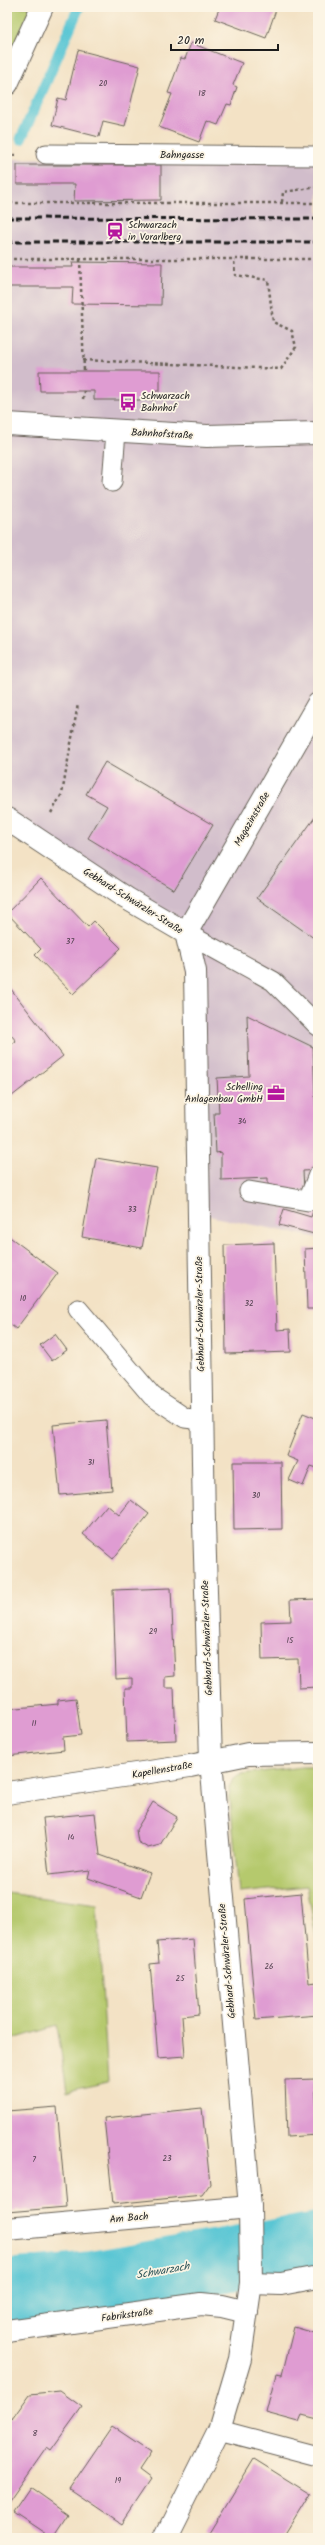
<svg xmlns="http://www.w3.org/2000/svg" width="325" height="2545" viewBox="0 0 325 2545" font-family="Kalam,sans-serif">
<rect width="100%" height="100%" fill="#fcf5e5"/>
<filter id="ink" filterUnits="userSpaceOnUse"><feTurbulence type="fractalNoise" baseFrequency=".025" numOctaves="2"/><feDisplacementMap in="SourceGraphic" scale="8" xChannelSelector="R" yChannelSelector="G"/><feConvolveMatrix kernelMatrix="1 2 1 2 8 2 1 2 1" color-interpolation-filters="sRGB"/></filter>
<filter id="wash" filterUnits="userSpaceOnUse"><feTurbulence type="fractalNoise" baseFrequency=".012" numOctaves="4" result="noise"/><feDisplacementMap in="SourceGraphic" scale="16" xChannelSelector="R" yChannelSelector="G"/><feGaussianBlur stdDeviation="0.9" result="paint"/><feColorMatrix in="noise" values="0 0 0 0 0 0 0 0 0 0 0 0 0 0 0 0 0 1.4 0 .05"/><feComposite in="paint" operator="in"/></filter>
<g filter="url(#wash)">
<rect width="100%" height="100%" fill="#f3e2c5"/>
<polygon fill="#d1bdcb" points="167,155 318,156 318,1238 199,1214 186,933 7,819 7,191 13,159"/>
<g fill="#b5c96d" stroke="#687244">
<polygon points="7,7 34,7 7,67"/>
<polygon points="302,1767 318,1767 318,1948 307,1886 239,1893 229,1788 233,1779 242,1774"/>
<polygon points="7,1893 97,1905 108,2082 67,2091 57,2026 13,2039 7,2029"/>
</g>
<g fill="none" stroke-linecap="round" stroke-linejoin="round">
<polyline stroke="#5ac6d4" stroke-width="11" points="21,139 79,7"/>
<polyline stroke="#5ac6d4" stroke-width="64" points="7,2291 92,2283 318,2244"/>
</g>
<g id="blocks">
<g fill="#df9cd2">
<polygon points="216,7 277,7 266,38 215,19 219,9"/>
<polygon points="191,43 242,63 233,85 237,87 231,105 227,104 218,125 207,121 199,142 159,127 172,94 168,93 181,58 185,59"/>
<polygon points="78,50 140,66 125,126 103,121 99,137 52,125 58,98 66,100"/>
<polygon points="17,165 161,165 161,200 74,201 75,184 17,184"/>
<polygon points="72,262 162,263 161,305 72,304 73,287 7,287 7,267 73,267"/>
<polygon points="39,371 160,371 160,391 155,391 155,400 94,400 94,391 40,391"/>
<polygon points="105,762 213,825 174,890 88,838 107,806 86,794"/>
<polygon points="318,813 318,941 257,898"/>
<polygon points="41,878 88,927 94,921 121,948 73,994 35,955 41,949 7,913"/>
<polygon points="7,984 63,1056 7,1100 7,1048 16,1041 7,1030"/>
<polygon points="247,1015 313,1047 318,1170 303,1171 304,1189 268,1190 268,1178 221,1180 221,1152 216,1153 214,1113 219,1113 217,1078 249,1076"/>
<polygon points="96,1158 157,1168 142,1248 82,1237"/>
<polygon points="318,1196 318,1235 279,1225 284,1209 311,1217"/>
<polygon points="7,1235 58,1273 16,1329 7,1322"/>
<polygon points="274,1243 277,1330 290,1329 291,1352 226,1354 224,1245"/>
<polygon points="318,1248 318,1309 307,1309 305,1249"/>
<polygon points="55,1334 67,1350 52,1361 40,1345"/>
<polygon points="303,1413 318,1419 318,1465 317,1468 311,1466 303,1486 289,1480 298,1461 286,1456"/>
<polygon points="106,1420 112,1490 60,1495 53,1425"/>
<polygon points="233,1462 281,1462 282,1529 234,1530"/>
<polygon points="131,1500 149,1514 113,1559 83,1534 107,1505 119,1515"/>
<polygon points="171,1588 175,1676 165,1677 165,1688 174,1688 176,1740 127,1742 125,1688 132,1688 132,1678 116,1679 113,1590"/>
<polygon points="318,1599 318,1687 299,1688 298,1659 262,1660 261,1622 291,1621 290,1600"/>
<polygon points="76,1698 81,1735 63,1737 64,1750 7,1756 7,1709 58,1704 58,1700"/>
<polygon points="153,1802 177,1817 160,1845 148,1848 138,1842 136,1830"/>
<polygon points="95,1813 100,1855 150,1873 141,1897 88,1878 90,1870 49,1875 43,1818"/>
<polygon points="301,1893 309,1983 317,1982 318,2015 256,2020 245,1899"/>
<polygon points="193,1939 199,2014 182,2016 185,2056 158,2058 150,1964 159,1963 157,1942"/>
<polygon points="315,2079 318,2135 287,2137 285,2080"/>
<polygon points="57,2107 66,2207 7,2212 7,2111"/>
<polygon points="202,2108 210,2184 202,2195 113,2204 104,2118"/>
<polygon points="294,2327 318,2334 318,2419 302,2415 299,2422 266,2413 276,2374 282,2375"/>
<polygon points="60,2391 82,2407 51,2450 47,2447 7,2504 7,2415 12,2419 30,2394"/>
<polygon points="112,2426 151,2452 139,2470 151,2479 121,2524 69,2489"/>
<polygon points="254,2459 310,2494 283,2538 206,2538"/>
<polygon points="30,2487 68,2514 52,2538 13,2512"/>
</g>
</g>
</g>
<g filter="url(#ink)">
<use href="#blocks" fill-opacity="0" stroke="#676157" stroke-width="1"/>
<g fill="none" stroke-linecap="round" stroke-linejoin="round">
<g stroke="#676157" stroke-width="21">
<g id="service">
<polyline points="46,154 318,156"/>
<polyline points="112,482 116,432"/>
<polyline points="186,933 273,981 318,1026"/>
<polyline points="249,1191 308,1201 318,1175"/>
<polyline points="78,1309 152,1396 185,1418 202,1420"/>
<polyline points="219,2430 318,2456"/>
</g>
</g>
<g stroke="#676157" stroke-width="24">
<g id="minor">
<polyline points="7,84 42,7"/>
<polyline points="7,819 126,898 186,933 195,971 204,1523 211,1761 250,2207 251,2283 240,2359 219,2430 165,2538"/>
<polyline points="186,933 318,704"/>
<polyline points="7,1793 190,1766 248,1754 318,1753"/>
<polyline points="7,2229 250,2207"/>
<polyline points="251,2283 281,2284 318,2277"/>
<polyline points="7,2331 201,2304 222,2306 247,2312"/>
</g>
</g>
<g stroke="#676157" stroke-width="24">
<polyline id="tertiary" points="7,424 207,436 318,433"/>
</g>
<g stroke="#676157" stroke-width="2.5" stroke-dasharray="3 3" stroke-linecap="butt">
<polyline points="7,155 19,155"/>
<polyline points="282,202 283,192 318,187"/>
<polyline points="10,203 318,203"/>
<polyline points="7,259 318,259"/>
<polyline points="80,259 84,371"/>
<polyline points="83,360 281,369 296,347 292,331 273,322 268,280 235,275 234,259"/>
<polyline points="83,399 84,391"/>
<polyline points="51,813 62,794 78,704"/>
</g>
<use href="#service" stroke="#fff" stroke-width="19"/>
<use href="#minor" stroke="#fff" stroke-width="22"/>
<use href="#tertiary" stroke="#fff" stroke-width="22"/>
<g stroke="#1c1c1c" stroke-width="3" stroke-dasharray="6 3" stroke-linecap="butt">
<polyline points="7,218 318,219"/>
<polyline points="7,242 318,242"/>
</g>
</g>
</g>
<defs>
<g id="station-bare" transform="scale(1.38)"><path d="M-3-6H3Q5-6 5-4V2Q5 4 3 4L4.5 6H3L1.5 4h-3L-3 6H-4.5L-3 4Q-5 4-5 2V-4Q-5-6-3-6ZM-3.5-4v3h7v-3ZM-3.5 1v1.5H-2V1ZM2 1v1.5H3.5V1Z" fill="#b5179e" stroke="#fcf5e5" stroke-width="2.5" paint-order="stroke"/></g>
<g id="bus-bare" transform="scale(1.38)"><path d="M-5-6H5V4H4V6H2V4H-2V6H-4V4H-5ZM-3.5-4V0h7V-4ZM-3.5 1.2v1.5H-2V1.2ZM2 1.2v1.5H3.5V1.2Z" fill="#b5179e" stroke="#fcf5e5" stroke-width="2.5" paint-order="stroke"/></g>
<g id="office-bare" transform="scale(1.38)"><path d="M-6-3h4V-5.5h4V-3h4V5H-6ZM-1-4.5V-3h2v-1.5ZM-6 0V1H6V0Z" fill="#b5179e" stroke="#fcf5e5" stroke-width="2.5" paint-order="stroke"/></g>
</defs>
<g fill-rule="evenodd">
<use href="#station-bare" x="115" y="231"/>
<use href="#bus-bare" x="128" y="402"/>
<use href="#office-bare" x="276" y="1093"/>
</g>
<g text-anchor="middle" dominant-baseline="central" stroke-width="3.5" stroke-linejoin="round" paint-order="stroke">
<g font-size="8" fill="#4d3c4a">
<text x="103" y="83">20</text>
<text x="202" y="93">18</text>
<text x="70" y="941">37</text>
<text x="242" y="1121">34</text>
<text x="132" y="1209">33</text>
<text x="23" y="1298">10</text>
<text x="249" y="1303">32</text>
<text x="91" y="1462">31</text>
<text x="256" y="1495">30</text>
<text x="153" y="1631">29</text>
<text x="290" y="1640">15</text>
<text x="34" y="1723">11</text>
<text x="71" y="1837">14</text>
<text x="269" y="1966">26</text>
<text x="180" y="1978">25</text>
<text x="167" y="2158">23</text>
<text x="34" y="2159">7</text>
<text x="35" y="2433">8</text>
<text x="118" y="2480">19</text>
</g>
<g font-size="10" fill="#1c1c1c" stroke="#fcf5e5">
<text x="182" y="155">Bahngasse</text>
<text transform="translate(162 434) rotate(3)">Bahnhofstraße</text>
<text transform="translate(252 819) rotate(-60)">Magazinstraße</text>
<text transform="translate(133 901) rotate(32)">Gebhard-Schwärzler-Straße</text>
<text transform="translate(200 1314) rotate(-91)">Gebhard-Schwärzler-Straße</text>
<text transform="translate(207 1638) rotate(-92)">Gebhard-Schwärzler-Straße</text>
<text transform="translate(162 1770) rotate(-10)">Kapellenstraße</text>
<text transform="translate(227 1961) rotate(-95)">Gebhard-Schwärzler-Straße</text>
<text transform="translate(129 2218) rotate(-5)">Am Bach</text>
<text transform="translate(127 2315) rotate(-8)">Fabrikstraße</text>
</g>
<g font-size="10" fill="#1c1c1c" stroke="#fcf5e5" text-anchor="start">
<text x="128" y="225">Schwarzach<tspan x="128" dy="12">in Vorarlberg</tspan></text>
<text x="141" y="396">Schwarzach<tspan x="141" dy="12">Bahnhof</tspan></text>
<text x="263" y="1087" text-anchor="end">Schelling<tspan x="263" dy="12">Anlagenbau GmbH</tspan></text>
</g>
<g font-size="11" font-style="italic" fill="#32585c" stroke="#fcf5e5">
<text transform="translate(163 2271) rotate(-10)">Schwarzach</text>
</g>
</g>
<rect width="325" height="2545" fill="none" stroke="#fcf5e5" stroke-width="24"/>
<path d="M171 44v6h107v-6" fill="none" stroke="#1c1c1c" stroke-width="2"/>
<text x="177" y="44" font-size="12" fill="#1c1c1c" stroke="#fcf5e5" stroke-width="3" paint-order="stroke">20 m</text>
</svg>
